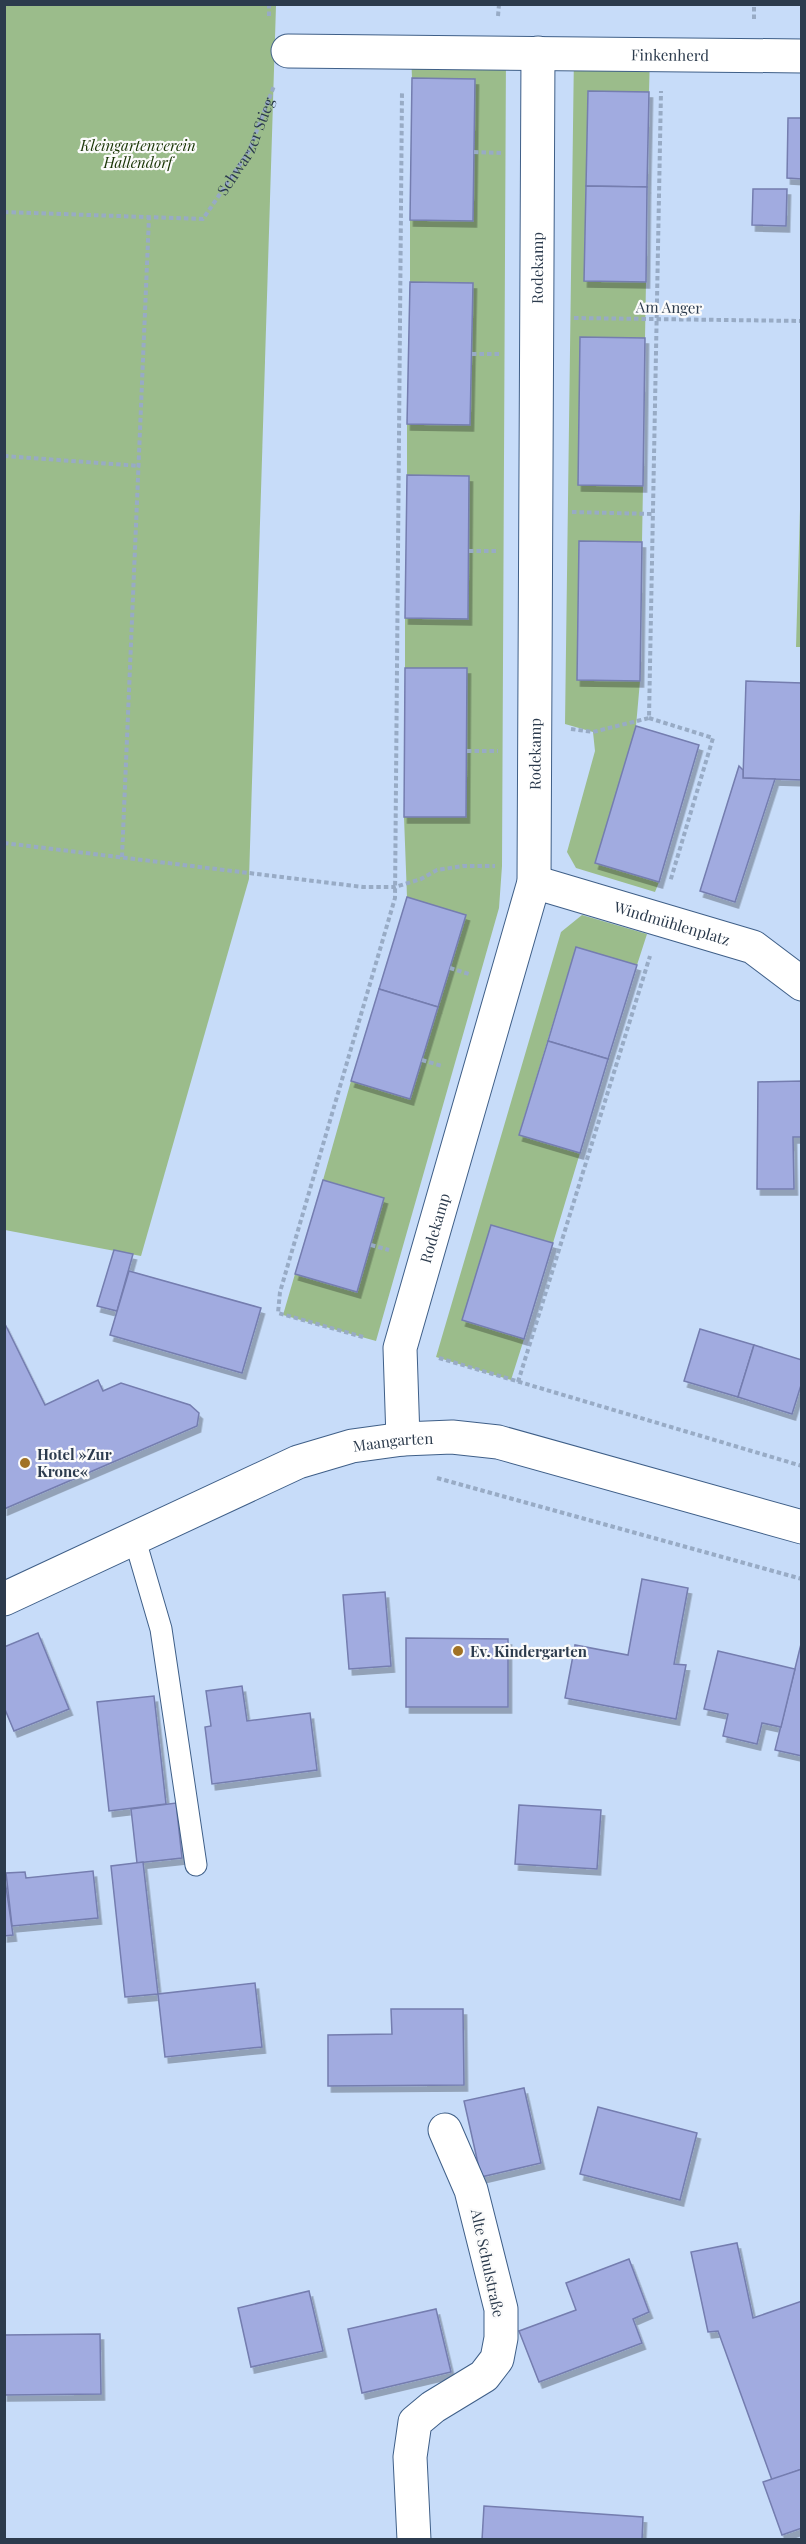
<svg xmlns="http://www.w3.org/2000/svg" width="806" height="2544" viewBox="0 0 806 2544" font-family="'Playfair Display',serif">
<defs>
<filter id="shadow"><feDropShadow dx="3.5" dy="6" stdDeviation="0" flood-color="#0004"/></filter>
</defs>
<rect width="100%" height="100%" fill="#c7dcf9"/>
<g fill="#9bbc8b">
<polygon points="5,5 276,5 249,879 141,1256 5,1230"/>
<polygon points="411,52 506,52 502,866 499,908 376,1341 283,1315 295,1274 357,1291 384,1198 323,1180 351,1081 410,1098 466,915 407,897 404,817 466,817 467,668 405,668 405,618 468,619 469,476 407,475 407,424 470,425 473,283 410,282 410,220 473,221 475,79 412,78"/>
<polygon points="574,52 650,54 649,92 588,91 584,281 646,282 645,338 580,337 578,485 643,486 642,542 579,541 577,680 640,681 636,726 595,863 659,882 655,892 576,868 567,852 595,751 593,732 565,724"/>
<polygon points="801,475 802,647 796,647"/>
<polygon points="582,915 647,934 637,965 576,947 519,1134 580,1153 553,1243 491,1225 462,1320 524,1339 511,1380 436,1357 561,932"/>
</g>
<g fill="#a1abe0" stroke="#747daf" stroke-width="1.5" filter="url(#shadow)">
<polygon points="412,78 475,79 473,221 410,220"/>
<polygon points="588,91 649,92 647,187 586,186"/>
<polygon points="788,118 802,118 802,179 787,178"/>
<polygon points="586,186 647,187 646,282 584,281"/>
<polygon points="753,189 787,189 786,226 752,225"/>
<polygon points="410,282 473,283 470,425 407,424"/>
<polygon points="580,337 645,338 643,486 578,485"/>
<polygon points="407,475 469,476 468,619 405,618"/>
<polygon points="579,541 642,542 640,681 577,680"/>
<polygon points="405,668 467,668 466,817 404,817"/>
<polygon points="746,681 802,683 802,780 743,778"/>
<polygon points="636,726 699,745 659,882 595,863"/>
<polygon points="739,766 743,770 743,778 775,779 735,902 700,891"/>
<polygon points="407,897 466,915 438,1007 379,989"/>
<polygon points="576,947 637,965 608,1059 548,1041"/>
<polygon points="379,989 438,1007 410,1099 351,1081"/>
<polygon points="548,1041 608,1059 580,1153 519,1135"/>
<polygon points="802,1081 802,1137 793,1137 794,1189 757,1189 758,1082"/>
<polygon points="323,1180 384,1198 357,1292 295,1274"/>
<polygon points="491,1225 553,1243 524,1339 462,1320"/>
<polygon points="114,1250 133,1254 117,1311 97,1306"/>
<polygon points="129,1271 261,1308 242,1373 110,1335"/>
<polygon points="4,1322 45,1405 98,1380 103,1391 121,1383 190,1405 199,1413 197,1426 4,1509"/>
<polygon points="700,1329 754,1345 738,1397 684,1381"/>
<polygon points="754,1345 802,1360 802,1382 792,1414 738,1397"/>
<polygon points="642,1579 688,1588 674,1664 686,1665 676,1719 565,1698 575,1645 628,1655"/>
<polygon points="385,1592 391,1666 349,1669 343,1595"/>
<polygon points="38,1633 69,1709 14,1731 4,1707 4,1647"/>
<polygon points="406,1638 508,1639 508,1707 406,1707"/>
<polygon points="802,1640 802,1756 775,1750"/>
<polygon points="718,1651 795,1669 781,1727 762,1723 757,1744 723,1736 728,1714 704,1709"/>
<polygon points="242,1686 247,1721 310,1713 317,1770 212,1784 205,1727 211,1726 206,1691"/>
<polygon points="154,1696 166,1804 109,1811 97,1702"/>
<polygon points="176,1803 182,1858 137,1863 131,1809"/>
<polygon points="519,1805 601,1810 597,1869 515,1864"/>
<polygon points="143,1862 158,1994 125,1997 111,1866"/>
<polygon points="93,1871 98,1918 12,1926 6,1873 25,1872 26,1878"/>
<polygon points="4,1873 13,1935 4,1936"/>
<polygon points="255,1983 262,2047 165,2057 158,1994"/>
<polygon points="391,2009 463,2009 464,2085 328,2086 328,2035 392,2034"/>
<polygon points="524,2088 541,2163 481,2177 464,2101"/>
<polygon points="598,2107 697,2133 680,2200 580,2174"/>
<polygon points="737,2243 753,2318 802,2301 802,2469 772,2480 718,2331 708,2332 691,2252"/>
<polygon points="629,2259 649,2312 633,2319 642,2343 539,2382 519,2331 576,2310 566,2283"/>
<polygon points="309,2291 323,2351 251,2367 238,2308"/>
<polygon points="436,2309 451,2372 362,2393 348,2329"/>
<polygon points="100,2334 101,2394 4,2395 4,2335"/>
<polygon points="802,2469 802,2528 782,2535 763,2482"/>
<polygon points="484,2506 643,2517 642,2540 482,2540"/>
</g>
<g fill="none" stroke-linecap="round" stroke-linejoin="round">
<g stroke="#3f5f88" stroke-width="23">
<polyline id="lane" points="135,1540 161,1629 196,1865"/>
</g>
<g stroke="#3f5f88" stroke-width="35">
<g id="street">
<path id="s2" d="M 288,51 L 802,56"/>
<path id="s3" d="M 534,882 L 753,947 L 802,984"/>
<path id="s4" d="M 403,1439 L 400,1348 L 534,882 L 538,53"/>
<path id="s5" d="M 4,1599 L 298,1462 L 352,1446 L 403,1439 L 452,1437 L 498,1442 L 802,1527"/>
<polyline points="414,2540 410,2457 415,2422 433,2407 484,2376 497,2359 501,2338 501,2309 471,2190 445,2130"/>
</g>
</g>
<g stroke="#98abc5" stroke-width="4" stroke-dasharray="4.5 3" stroke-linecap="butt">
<polyline points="269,4 269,18"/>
<polyline points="498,16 499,4"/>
<polyline points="754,19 754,4"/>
<polyline points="474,152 501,153"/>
<path id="s1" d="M 4,212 L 203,219 L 249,151 L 274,86"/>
<polyline points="574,318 802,321"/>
<polyline points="472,354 500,354"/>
<polyline points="4,456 140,466"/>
<polyline points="572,512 652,514"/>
<polyline points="469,551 499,551"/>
<polyline points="649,718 713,738 670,882"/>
<polyline points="571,729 593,732 649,718 661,91"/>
<polyline points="467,751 498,751"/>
<polyline points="4,843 363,887 395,887 421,879 437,870 463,866 495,866"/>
<polyline points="122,857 149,217"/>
<polyline points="450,968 469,974"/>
<polyline points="422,1060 442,1066"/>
<polyline points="371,1245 389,1250"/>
<polyline points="363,1337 278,1313 280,1292 395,898 402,91"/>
<polyline points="439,1358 802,1466"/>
<polyline points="518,1382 650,956"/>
<polyline points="437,1478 802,1579"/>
</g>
<use href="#lane" stroke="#fff" stroke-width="21"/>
<use href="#street" stroke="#fff" stroke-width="33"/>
</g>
<g fill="#a17225" stroke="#fbfbfb" stroke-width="2">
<circle cx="25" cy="1463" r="6"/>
<circle cx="458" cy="1651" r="6"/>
</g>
<g text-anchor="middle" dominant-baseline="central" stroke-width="4.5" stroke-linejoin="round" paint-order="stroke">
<g font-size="15" fill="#2c3b4d" stroke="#fbfbfb">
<text stroke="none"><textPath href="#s2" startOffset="382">Finkenherd</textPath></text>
<text stroke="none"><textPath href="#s1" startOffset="284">Schwarzer Stieg</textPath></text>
<text stroke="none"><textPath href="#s4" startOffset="1190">Rodekamp</textPath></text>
<text transform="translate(669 307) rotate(1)">Am Anger</text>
<text stroke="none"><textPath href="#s4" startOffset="704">Rodekamp</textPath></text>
<text stroke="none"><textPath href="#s3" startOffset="144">Windmühlenplatz</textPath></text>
<text stroke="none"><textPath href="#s4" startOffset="216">Rodekamp</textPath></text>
<text stroke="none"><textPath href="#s5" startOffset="422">Maangarten</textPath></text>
<text transform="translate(488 2263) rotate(78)">Alte Schulstraße</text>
</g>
<g font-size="15" font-style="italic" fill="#183404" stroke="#fbfbfb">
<text x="138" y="145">Kleingartenverein<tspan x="138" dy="17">Hallendorf</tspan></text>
</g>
<g font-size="15" font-weight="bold" fill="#2c3b4d" stroke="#fbfbfb" text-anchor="start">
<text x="37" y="1454">Hotel »Zur<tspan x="37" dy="17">Krone«</tspan></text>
<text x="470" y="1651">Ev. Kindergarten</text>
</g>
</g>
<rect width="806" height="2544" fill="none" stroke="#2c3b4d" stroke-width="12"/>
</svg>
